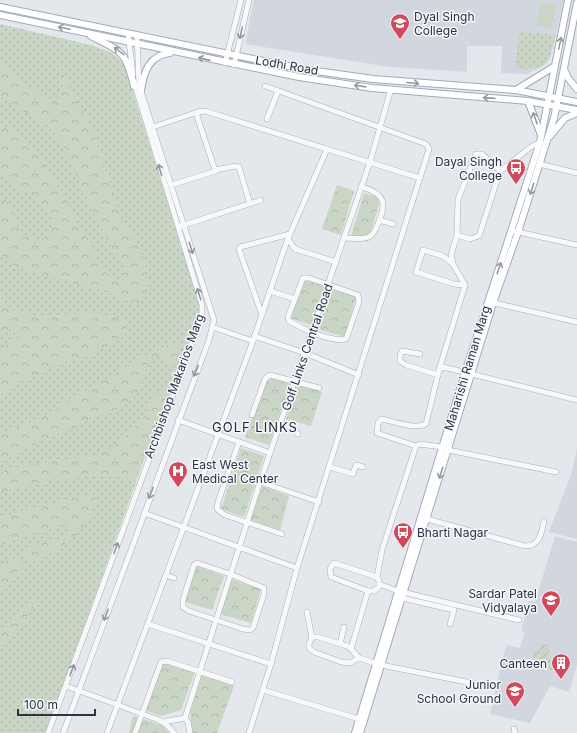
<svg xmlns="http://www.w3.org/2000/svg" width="577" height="733" viewBox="0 0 577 733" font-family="Inter,sans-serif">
<defs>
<pattern id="grass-dots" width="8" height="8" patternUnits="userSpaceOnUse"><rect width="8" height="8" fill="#c9d6c5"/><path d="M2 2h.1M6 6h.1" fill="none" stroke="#adb8ab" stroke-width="1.8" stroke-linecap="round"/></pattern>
<pattern id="forest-crowns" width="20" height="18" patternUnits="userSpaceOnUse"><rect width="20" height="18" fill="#c9d6c5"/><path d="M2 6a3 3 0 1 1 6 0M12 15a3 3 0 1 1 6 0" fill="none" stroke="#adb8ab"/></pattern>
<pattern id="garden-furrows" width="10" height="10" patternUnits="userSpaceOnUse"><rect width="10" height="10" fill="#c9d6c5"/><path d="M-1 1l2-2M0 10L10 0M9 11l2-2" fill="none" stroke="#adb8ab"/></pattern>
</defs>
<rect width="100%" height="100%" fill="#e4e7ec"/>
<g fill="#d2d6de">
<polygon points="254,0 564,0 550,58 546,64 527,74 501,73 502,46 467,46 467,72 390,67 245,44"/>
<polygon points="577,448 577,539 549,532 572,472"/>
<polygon points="555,536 577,542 577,665 569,692 550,686 530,723 490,714 506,645 520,648 525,632 521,631 529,601 535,602"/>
</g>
<g fill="url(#grass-dots)">
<polygon points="0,24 91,45 112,53 124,63 199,303 198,324 150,443 46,733 0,733"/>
<path d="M 519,32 L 556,35 C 548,65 548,71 515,69 Z"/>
</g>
<g fill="url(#forest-crowns)">
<path d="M 0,63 C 19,75 33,95 56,100 L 60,97 C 66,81 57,78 58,66 L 61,67 L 78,105 L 84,111 L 96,138 L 121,218 L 131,232 L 146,264 L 148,285 L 144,298 L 140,303 L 131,303 L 104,291 L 17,268 L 9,263 L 0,252 L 0,194 L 11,207 L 16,222 L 24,236 L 39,239 L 49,236 L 53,222 L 51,214 L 35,197 L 17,188 L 0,169 L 1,125 L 13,129 L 43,162 L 71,208 L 77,224 L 92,244 L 100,267 L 105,268 C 108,277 112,281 122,282 L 124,272 L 123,263 L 119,255 L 113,251 L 97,221 L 60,141 L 49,127 L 0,97 Z"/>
<polygon points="337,185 354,191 341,235 322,229"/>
<polygon points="364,193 381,198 368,242 351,236"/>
<polygon points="303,280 324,285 311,325 290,318"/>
<polygon points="331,289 356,297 345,337 318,329"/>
<path d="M 0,294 C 15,327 61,312 89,313 C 100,313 111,318 123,318 L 126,322 L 126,334 L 118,341 L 88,356 L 50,367 L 44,371 L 28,378 L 12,386 L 0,396 L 0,349 L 14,341 L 18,336 L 15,331 L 10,330 L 0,338 Z"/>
<polygon points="178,341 179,352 177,367 157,356 151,357 138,394 127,403 115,411 94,416 75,428 43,440 0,463 0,435 2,433 40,418 58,408 71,398 87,390 140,358"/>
<polygon points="268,376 290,384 269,445 245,437"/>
<polygon points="298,384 322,392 311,426 286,419"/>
<polygon points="163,390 169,395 135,480 108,475 54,480 0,493 0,474 8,469 29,464 95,455 120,442 143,419 149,404 153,403 153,394"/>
<polygon points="241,448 264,456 244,517 221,509"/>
<polygon points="262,486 289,496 280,530 250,520"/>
<path d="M 91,494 L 97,495 C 92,528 62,550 33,562 L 23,556 C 26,538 67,545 70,530 L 65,520 L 49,530 L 0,545 L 0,521 L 12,513 Z"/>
<path d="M 15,558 L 24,564 C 23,567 4,585 0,589 L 0,564 L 10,559 Z"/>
<polygon points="196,566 224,576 212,610 185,602"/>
<polygon points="230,579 261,589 251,623 220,614"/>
<path d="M 37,596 C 32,618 13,630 0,648 L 0,633 Z"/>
<polygon points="162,661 195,672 181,710 161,716 145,710"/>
<polygon points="202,674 234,686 217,733 192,733 190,713"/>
<polygon points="133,716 162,725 169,733 129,733"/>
</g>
<polygon fill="url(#garden-furrows)" points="541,643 550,646 548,659 554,661 553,670 537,669 531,650 540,651"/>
<polygon fill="#c9d6c5" points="541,2 556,5 551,28 536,25"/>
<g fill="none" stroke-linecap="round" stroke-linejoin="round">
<g stroke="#a9aeb7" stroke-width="6">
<g id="minor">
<polyline points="128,33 133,74"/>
<polyline points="225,63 241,0"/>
<polyline points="234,65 249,0"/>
<polyline points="267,119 278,91"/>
<polyline points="153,127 198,112"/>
<polyline points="539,164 577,173"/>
<path d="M 500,171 C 515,162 525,148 540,142"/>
<polyline points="171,185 216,171"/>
<polyline points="250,204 239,167 235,166 215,170 197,116 198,112 205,111 420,178"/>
<polyline points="379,220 393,224"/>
<polyline points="181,226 261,200"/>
<polyline points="514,231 577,245"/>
<path d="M 344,238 C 351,238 362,240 369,237 C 376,233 386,208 382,200 C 379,193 369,189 362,187"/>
<polyline points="288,239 295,249 336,262"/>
<polyline points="453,264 443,256 423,250 416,272 454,284 465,285"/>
<path d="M 303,278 L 309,278 L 358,295 L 359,302 L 346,339 C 332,343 301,328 289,321 L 288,317 Z"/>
<polyline points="270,291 295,299"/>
<polyline points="490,302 577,322"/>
<polyline points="262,315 239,249 240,247 290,234"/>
<polyline points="212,327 253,341"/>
<polyline points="254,336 305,353 359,375"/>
<polyline points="420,354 402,351 400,355 400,361 406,365 438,375"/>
<polyline points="439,370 465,285 453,264 451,255 457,235 458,199 476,154 482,154 500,171 479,236 470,239 457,235"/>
<polyline points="252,415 265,379 270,375 319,388"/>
<polyline points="178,420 270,453"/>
<path d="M 279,428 C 289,422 291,426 298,434"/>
<polyline points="239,442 218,502 217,509 225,515 282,534"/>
<path d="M 416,446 L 377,433 L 378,423 L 381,419 C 394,421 414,430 426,424 L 439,370 L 443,367 L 577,400"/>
<polyline points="448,450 556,472"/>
<polyline points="330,467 353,474 356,465 363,467"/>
<polyline points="260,482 319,502"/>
<polyline points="144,513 297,568"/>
<path d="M 427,519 L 525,546 C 540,546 541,534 544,521"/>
<polygon points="197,563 230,574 264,588 264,594 253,628 250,630 243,629 189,611 183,607 183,600 194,565"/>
<polygon points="334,563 377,577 379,581 379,587 374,591 368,591 331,577 330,569"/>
<polyline points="166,575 174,578"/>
<polyline points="377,577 382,550 416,446 420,444 442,447"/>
<polyline points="379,584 398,591 519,620"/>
<polyline points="402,598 454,610 450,624"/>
<polyline points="307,612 312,638"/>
<polyline points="148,624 271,664"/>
<polyline points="340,644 344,627"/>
<polyline points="351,649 368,591"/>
<polyline points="359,658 350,663 341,662 314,652 309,648 309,644 312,637 318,637 347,646 351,649 359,658 381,665 482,685"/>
<polyline points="66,686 159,720 166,724 174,733"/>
<polyline points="263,690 359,719"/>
<polyline points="185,718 260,482 370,162 391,89"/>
<polyline points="163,722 185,718 188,722 190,733"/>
<polyline points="514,729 515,733"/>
<polyline points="48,733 202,316 202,305 134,82"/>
<polyline points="63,733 209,340 214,320 139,85 137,35"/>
<polyline points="107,733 253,341 287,241 327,149"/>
<polyline points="135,733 161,662 167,661 232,682"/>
<polyline points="249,733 271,664 297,568 429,149 426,144 265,86"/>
</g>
</g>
<g stroke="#a3abb8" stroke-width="8">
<g id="major">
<polyline points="0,7 302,69 373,79 516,90 577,102"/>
<polyline points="0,15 299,77 372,88 528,101 577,110"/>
<path d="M 91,36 C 122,52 126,51 134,86"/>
<polyline points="564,69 568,78 577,89"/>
<path d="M 141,90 C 144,72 149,55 170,53"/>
<polyline points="516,90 555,66"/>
<polyline points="528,101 541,135"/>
<polyline points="550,136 565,118 577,113"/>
<polyline points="355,733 465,373 540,142 568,0"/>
<polyline points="360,733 493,303 518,232 554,118 577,3"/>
</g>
</g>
<use href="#minor" stroke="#f7f8fa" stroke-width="5"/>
<use href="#major" stroke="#fff" stroke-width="6"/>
</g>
<defs><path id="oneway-shaft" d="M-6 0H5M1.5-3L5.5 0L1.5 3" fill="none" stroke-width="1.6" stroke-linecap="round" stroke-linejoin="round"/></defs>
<g stroke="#959aa2">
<use href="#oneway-shaft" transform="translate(64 28) rotate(-168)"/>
<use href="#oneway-shaft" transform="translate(560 43) rotate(-78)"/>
<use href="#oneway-shaft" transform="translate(119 51) rotate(-142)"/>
<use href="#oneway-shaft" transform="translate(204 59) rotate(-167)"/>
<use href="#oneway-shaft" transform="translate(413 83) rotate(5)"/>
<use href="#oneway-shaft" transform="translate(360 86) rotate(-172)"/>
<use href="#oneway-shaft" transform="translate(489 98) rotate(-176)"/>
<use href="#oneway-shaft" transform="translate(535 118) rotate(-110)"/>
<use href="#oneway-shaft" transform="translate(532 189) rotate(107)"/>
<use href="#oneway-shaft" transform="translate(499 268) rotate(-72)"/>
<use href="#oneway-shaft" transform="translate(441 473) rotate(107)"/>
</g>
<g stroke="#9196a0">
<use href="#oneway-shaft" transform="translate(241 33) rotate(102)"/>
<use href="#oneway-shaft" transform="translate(160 170) rotate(-107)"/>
<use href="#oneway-shaft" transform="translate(191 248) rotate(72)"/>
<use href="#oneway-shaft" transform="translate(199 294) rotate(-107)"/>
<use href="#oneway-shaft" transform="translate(196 371) rotate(111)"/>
<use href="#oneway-shaft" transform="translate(151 493) rotate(110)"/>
<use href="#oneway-shaft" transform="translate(116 548) rotate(-70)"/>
<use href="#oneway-shaft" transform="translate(106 615) rotate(110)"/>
<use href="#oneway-shaft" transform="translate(72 670) rotate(-70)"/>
</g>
<defs>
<g id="university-pin" transform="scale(1)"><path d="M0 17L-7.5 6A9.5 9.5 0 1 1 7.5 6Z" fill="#d1495b" stroke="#f4f6f9"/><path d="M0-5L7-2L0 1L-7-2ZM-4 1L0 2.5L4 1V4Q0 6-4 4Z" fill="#fff"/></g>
<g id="bus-pin" transform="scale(1)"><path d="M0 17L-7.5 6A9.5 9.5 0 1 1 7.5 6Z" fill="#d1495b" stroke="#f4f6f9"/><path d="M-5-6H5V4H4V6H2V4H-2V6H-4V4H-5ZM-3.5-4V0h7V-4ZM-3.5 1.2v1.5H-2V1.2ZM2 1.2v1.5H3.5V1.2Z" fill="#fff"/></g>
<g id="hospital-pin" transform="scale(1)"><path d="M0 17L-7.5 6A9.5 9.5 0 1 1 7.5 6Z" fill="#d1495b" stroke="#f4f6f9"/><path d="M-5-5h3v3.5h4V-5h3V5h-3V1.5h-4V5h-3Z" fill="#fff"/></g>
<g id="school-pin" transform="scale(1)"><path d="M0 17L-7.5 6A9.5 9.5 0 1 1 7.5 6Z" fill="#d1495b" stroke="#f4f6f9"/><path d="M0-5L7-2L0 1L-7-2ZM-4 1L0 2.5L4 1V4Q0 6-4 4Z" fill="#fff"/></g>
<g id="building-pin" transform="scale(1)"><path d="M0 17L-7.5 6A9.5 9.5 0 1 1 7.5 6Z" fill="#d1495b" stroke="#f4f6f9"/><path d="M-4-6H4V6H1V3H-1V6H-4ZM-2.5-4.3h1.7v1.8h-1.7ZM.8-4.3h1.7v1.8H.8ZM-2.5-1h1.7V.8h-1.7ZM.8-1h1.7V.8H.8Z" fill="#fff"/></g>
</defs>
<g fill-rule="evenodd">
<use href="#university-pin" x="400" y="23"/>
<use href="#bus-pin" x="516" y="168"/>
<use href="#hospital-pin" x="178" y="471"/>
<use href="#bus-pin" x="403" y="532"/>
<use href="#school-pin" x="551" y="600"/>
<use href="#building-pin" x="561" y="663"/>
<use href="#school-pin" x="515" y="691"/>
</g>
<g text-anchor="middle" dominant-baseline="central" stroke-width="3" stroke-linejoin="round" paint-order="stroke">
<g font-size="12" fill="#2b3445" stroke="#f4f6f9" text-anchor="end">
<text x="414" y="16" text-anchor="start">Dyal Singh<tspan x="414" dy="14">College</tspan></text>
<text x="502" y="161">Dayal Singh<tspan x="502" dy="14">College</tspan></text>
<text x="192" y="464" text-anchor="start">East West<tspan x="192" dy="14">Medical Center</tspan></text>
<text x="417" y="532" text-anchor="start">Bharti Nagar</text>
<text x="537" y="593">Sardar Patel<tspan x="537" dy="14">Vidyalaya</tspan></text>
<text x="547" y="663">Canteen</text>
<text x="501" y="684">Junior<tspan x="501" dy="14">School Ground</tspan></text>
</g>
<g font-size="12" fill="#2b3445" stroke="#f4f6f9">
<text transform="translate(287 65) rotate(10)">Lodhi Road</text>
<text transform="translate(307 347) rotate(-71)">Golf Links Central Road</text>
<text transform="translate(467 368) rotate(-73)">Maharishi Raman Marg</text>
<text transform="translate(174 386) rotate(-70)">Archbishop Makarios Marg</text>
</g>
<g font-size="13" letter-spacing="1" fill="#1d2536" stroke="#f4f6f9">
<text x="255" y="427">GOLF LINKS</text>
</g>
</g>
<path d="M18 709v6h77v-6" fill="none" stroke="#2b3445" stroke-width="2"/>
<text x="24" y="709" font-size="12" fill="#2b3445" stroke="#f4f6f9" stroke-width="3" paint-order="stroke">100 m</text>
</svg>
